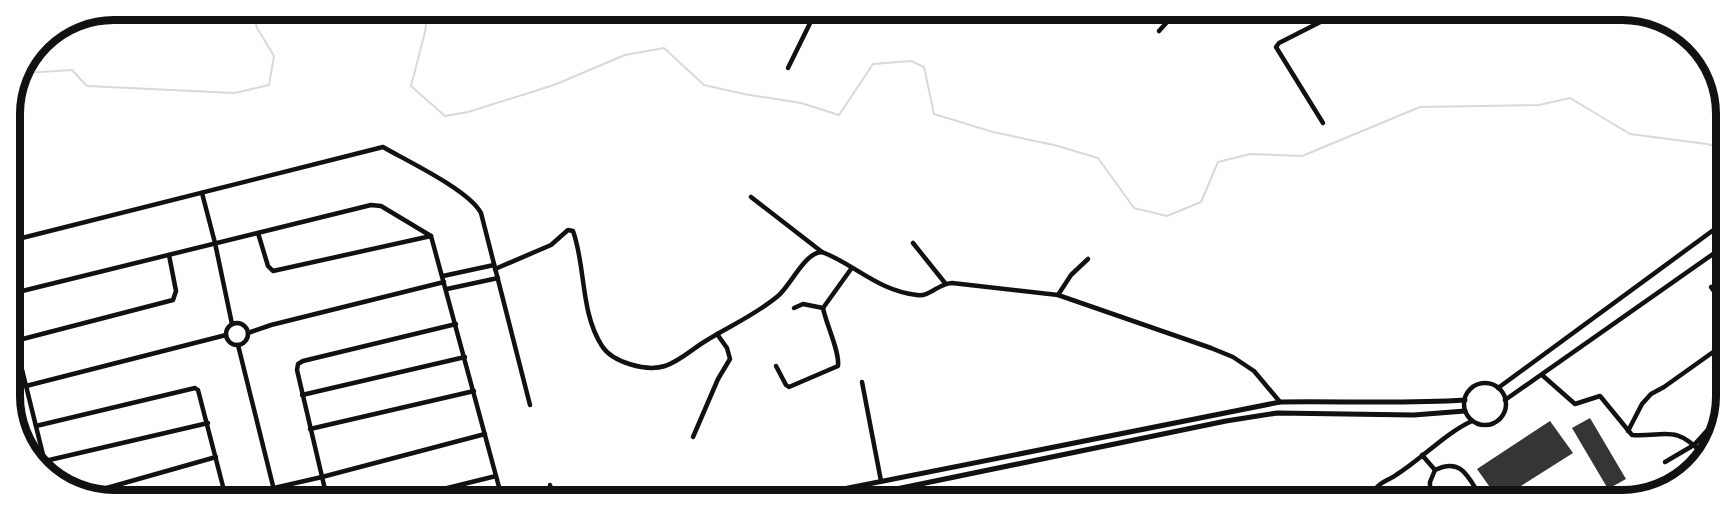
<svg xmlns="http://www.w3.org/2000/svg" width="1735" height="510" viewBox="0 0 1735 510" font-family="'Fira Sans Condensed',sans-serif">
<rect width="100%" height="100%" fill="#fff"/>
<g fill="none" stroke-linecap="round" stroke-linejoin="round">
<g stroke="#d9d9d9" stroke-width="2">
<polyline points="428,10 425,32 411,86 445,116 468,112 554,85 625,55 664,48 704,85 744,94 801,103 839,115 873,64 911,61 924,67 934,114 993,132 1054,145 1098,158 1134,208 1167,216 1201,202 1218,162 1250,154 1302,156 1420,107 1539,105 1570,98 1630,134 1707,144 1724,149"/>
<polyline points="25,73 72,70 87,86 235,93 269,85 274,56 257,28 251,9"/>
</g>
</g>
<g fill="#353535">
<polygon points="1590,418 1626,479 1608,489 1572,428"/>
<polygon points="1550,421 1573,453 1499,500 1477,469"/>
</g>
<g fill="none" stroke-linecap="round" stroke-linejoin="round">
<g stroke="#111" stroke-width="4.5">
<polyline points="1160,11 1168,21"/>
<polyline points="1159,31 1177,11"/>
<polyline points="788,68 816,11"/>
<polyline points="1323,123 1276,47 1279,43 1340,12"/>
<polyline points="202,193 215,243 232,324"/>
<polyline points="751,197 822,252"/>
<polyline points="258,233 268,266 273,271 431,236"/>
<path d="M 10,241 L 383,147 C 407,161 469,190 481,213 L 530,405"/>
<polyline points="913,243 945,283"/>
<path d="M 495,269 L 551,245 L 568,230 L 573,231 C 586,267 580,312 602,346 C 612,362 646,372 665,366 C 680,361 691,350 704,342 C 729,326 754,316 778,296 C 791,285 805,252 822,252 C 854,264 878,291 917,295 C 930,297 939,283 952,283 L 1058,295 L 1211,348 L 1233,357 L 1254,371 L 1280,402"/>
<polyline points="443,276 494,265"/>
<polyline points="1711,287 1723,304"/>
<polyline points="447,289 498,278"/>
<polyline points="10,294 371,205 381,206 431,236 502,498"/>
<polyline points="1058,295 1071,275 1088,259"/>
<polyline points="794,308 803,304 823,308 851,269"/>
<circle cx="237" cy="334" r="11"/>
<polyline points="11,325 48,475"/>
<polyline points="248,333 271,325 444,282"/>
<polyline points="15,341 173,300 176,291 169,255"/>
<polyline points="238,345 276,498"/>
<path d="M 776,366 L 786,385 L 789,387 L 838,366 C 840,352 826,324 823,308"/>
<path d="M 1542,375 L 1575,404 L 1600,396 L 1632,435 C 1665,437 1674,424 1702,453"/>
<polyline points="862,382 881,481"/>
<circle cx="1485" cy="404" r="21"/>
<polyline points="26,386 226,335"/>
<polyline points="1498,388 1723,223"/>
<polyline points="302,395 465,357"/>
<polyline points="1505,400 1723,247"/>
<polyline points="36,426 195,388 198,390 226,498"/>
<polyline points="310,429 474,391"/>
<polyline points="1628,431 1642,404 1651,394 1664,387 1723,345"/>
<polyline points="693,437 718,379 730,359 727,348 717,334"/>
<path d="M 1422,455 L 1435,470 C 1463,456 1469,480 1483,500"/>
<polyline points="45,461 208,423"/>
<polyline points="1665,462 1694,445 1723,413"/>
<polyline points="550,485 554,499"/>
<polyline points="82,495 216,457"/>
<polyline points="230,498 322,477 485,434"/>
<polyline points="327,498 297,370 298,364 303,361 456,324"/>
<polyline points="407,498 496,476"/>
<path d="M 1379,500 L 1374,492 C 1377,483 1389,480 1396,475 C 1422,459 1444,434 1472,421"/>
<polyline points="1430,500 1430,482 1435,470"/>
</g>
<g stroke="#111" stroke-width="5">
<path d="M 793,499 L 1280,402 C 1341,401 1403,404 1465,400"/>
<polyline points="848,499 1226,421 1277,413 1414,415 1465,411"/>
</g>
</g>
<path d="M0 0H1735V510H0ZM114 20H1622A94 94 0 0 1 1716 114V396A94 94 0 0 1 1622 490H114A94 94 0 0 1 20 396V114A94 94 0 0 1 114 20Z" fill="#fff" fill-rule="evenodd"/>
<path fill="none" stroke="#111" stroke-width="8" d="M114 20H1622A94 94 0 0 1 1716 114V396A94 94 0 0 1 1622 490H114A94 94 0 0 1 20 396V114A94 94 0 0 1 114 20Z"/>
</svg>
